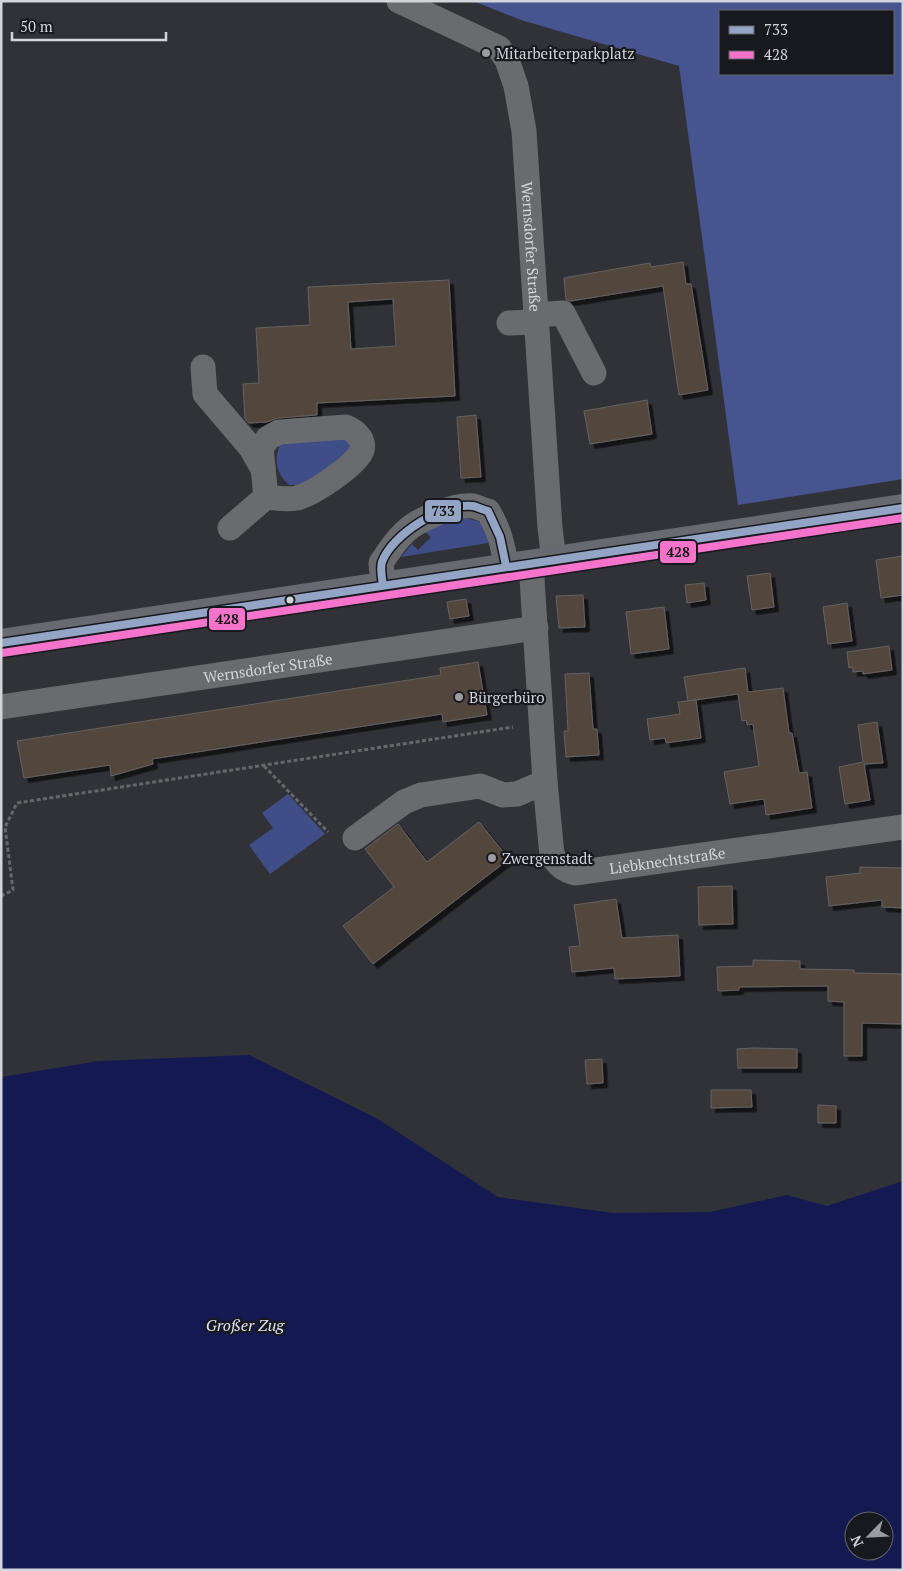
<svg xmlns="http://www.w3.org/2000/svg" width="904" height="1571" viewBox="0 0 904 1571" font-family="'PT Serif',serif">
<defs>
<filter id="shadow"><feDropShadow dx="4.5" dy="4.5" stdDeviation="0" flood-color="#0009"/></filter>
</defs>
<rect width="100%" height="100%" fill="#313238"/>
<g fill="#404e87">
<path d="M 339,434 L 351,443 L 349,454 L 301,485 L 289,485 C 276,473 273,459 281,443 Z"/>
<polygon points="465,518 481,522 487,528 488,543 401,557 412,544 418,550 431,537 424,531 440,523"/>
<polygon points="288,794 325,834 270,874 249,845 273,828 262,813"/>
</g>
<path fill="#465590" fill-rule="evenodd" d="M 473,1 L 903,1 L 903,479 L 738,505 L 679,66 L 521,20 ZM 720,11 L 893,11 L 893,74 L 720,74 Z"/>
<path fill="#141952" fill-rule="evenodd" d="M 249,1055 L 376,1118 L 498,1197 L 613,1213 L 710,1212 L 787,1195 L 827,1206 L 903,1181 L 903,1570 L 1,1570 L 1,1077 L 99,1061 ZM 854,1521 L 884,1521 L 884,1551 L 854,1551 Z"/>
<g fill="#53463e" stroke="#646263" fill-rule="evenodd" filter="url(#shadow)">
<polygon points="683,262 686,284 691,284 708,390 679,395 663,286 571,301 566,300 564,278 650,263 651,267"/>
<path d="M 449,280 L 455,396 L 317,403 L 317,415 L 278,418 L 267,422 L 249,423 L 245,419 L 243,384 L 259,383 L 256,328 L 310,325 L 308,287 ZM 393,299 L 396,346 L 351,349 L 348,302 Z"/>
<polygon points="647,400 652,434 590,444 584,411"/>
<polygon points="476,415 481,477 461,478 457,417"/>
<polygon points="903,556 903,595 881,598 876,560"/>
<polygon points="770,573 774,607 752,610 747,576"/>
<polygon points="704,583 706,600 687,603 685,585"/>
<polygon points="583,595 585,627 559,628 556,596"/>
<polygon points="466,599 469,616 450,619 447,602"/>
<polygon points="847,603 852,641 828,644 823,607"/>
<polygon points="664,607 669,649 631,654 626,612"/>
<polygon points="889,646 892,670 863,674 863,671 853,672 853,667 849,668 847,652"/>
<polygon points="478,662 487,715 443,722 442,714 152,759 153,764 111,776 110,765 24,778 17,741 441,675 440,668"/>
<polygon points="745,668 748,692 783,688 789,733 792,733 799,773 807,772 812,808 766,815 764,799 730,804 724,772 759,766 753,724 747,725 746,720 742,721 738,694 688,701 684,677"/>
<polygon points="589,673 593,729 597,729 599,755 566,757 564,731 568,731 565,674"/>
<polygon points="696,700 701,738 666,743 665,738 650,740 647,719 680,714 678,702"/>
<polygon points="877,722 883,763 864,764 870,800 845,804 839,767 863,762 858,725"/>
<polygon points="479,822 509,859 373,964 343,926 394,887 365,849 398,824 427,862"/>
<polygon points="860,867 903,868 903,908 882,907 882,900 829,906 826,877 860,873"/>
<polygon points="732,886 733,924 699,925 698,887"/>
<polygon points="616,899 622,938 678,935 680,976 615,979 614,968 572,972 569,947 580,946 574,905"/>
<polygon points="753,960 800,961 800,969 854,970 854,973 903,974 903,1024 862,1023 862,1056 844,1056 844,1002 828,1001 828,986 739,987 739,990 718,991 717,967 753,966"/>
<polygon points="753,1048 797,1049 797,1068 738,1068 737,1049"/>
<polygon points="602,1059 603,1083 587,1084 585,1060"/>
<polygon points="711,1090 751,1090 752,1107 711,1108"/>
<polygon points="818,1105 836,1106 836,1123 818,1123"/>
</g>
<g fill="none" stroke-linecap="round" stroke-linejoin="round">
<g stroke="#66676b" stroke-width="3" stroke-dasharray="4 2.5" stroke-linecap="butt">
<polyline points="264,766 328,832"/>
<polyline points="1,896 13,890 5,827 17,803 513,727"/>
</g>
<g stroke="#6a6b6e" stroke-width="25">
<path id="s1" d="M 399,1 L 499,48 L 507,60 L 516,86 L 524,131 L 550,528 L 554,560"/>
<polyline points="534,315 563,313 594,373"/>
<polyline points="509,323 535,322"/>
<polyline points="203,367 205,394 251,448 263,469"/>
<path d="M 230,528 L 266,497 C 276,498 287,500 297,498 C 313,494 351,468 360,454 C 368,442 356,431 346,427 L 279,432 L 268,438 L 261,448 L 266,497"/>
<path id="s2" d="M 531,563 L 545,782 L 552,855 C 558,865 564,870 575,873 L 903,827"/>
<path d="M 383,585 L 381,563 C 388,552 395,541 405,532 C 418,519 455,504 473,506 C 478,507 483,510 488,511 C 499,529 503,545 506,566"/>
<path id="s3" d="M 1,707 L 536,628"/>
<polyline points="355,838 404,802 421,795 480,786 503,795 517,794 545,782"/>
</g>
<polyline stroke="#686971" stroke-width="28" points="1,643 903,508"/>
<g stroke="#18191e" stroke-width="11">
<g id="bus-1">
<path d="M 383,585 C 382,579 380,568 382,562 C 392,534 444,502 473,506 C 478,507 483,510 488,511 L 500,537 L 506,566"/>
<polyline points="1,643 903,508"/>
</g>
</g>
<g stroke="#18191e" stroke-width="11">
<polyline id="bus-2" points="2,653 903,518"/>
</g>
<use href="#bus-1" stroke="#94a4c5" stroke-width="8"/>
<use href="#bus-2" stroke="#f673cc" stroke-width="8"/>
</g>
<g fill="#9a9ca2" stroke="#18191e" stroke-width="2">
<circle cx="486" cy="53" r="5"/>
<circle cx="459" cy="697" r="5"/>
<circle cx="492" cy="858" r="5"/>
</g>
<circle fill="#d3d5db" stroke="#18191e" stroke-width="2" cx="290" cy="600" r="4.5"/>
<g text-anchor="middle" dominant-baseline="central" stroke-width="4.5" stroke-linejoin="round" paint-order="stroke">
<g font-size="15" fill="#d3d5db" stroke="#18191e" text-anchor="start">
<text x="496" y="53">Mitarbeiterparkplatz</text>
<text x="469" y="697">Bürgerbüro</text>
<text x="502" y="858">Zwergenstadt</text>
</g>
<g font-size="15" fill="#d3d5db" stroke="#18191e">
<text stroke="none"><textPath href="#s1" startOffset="314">Wernsdorfer Straße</textPath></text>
<text stroke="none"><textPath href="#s3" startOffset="270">Wernsdorfer Straße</textPath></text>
<text stroke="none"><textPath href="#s2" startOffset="416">Liebknechtstraße</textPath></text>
</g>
<g font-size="16" font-style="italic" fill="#dce3f7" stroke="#18191e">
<text x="245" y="1325">Großer Zug</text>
</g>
</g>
<g stroke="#18191e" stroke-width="2">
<rect x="424" y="499" width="38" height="24" rx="5" fill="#94a4c5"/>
<rect x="659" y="540" width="38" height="24" rx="5" fill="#f673cc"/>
<rect x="208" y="607" width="38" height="24" rx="5" fill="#f673cc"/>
</g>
<g font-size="14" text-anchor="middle" font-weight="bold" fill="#111">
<text x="443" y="516">733</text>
<text x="678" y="557">428</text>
<text x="227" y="624">428</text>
</g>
<rect width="904" height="1571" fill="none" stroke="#d3d5db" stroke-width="5"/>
<rect x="719" y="10" width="175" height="65" fill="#18191e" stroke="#63646a"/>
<rect x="729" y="26" width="25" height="8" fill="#94a4c5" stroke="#63646a"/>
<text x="764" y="35" font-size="15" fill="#d3d5db">733</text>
<rect x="729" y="51" width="25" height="8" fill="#f673cc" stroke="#63646a"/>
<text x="764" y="60" font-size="15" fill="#d3d5db">428</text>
<g transform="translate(869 1536) rotate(246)"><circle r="24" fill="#18191e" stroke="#63646a"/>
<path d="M0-4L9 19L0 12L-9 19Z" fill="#9a9ca2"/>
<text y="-8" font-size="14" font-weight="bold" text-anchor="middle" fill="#d3d5db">N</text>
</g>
<path d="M12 32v8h154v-8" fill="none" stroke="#d3d5db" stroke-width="2.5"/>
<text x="20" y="32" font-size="15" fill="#d3d5db" stroke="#18191e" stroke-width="4" paint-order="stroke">50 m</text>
</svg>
